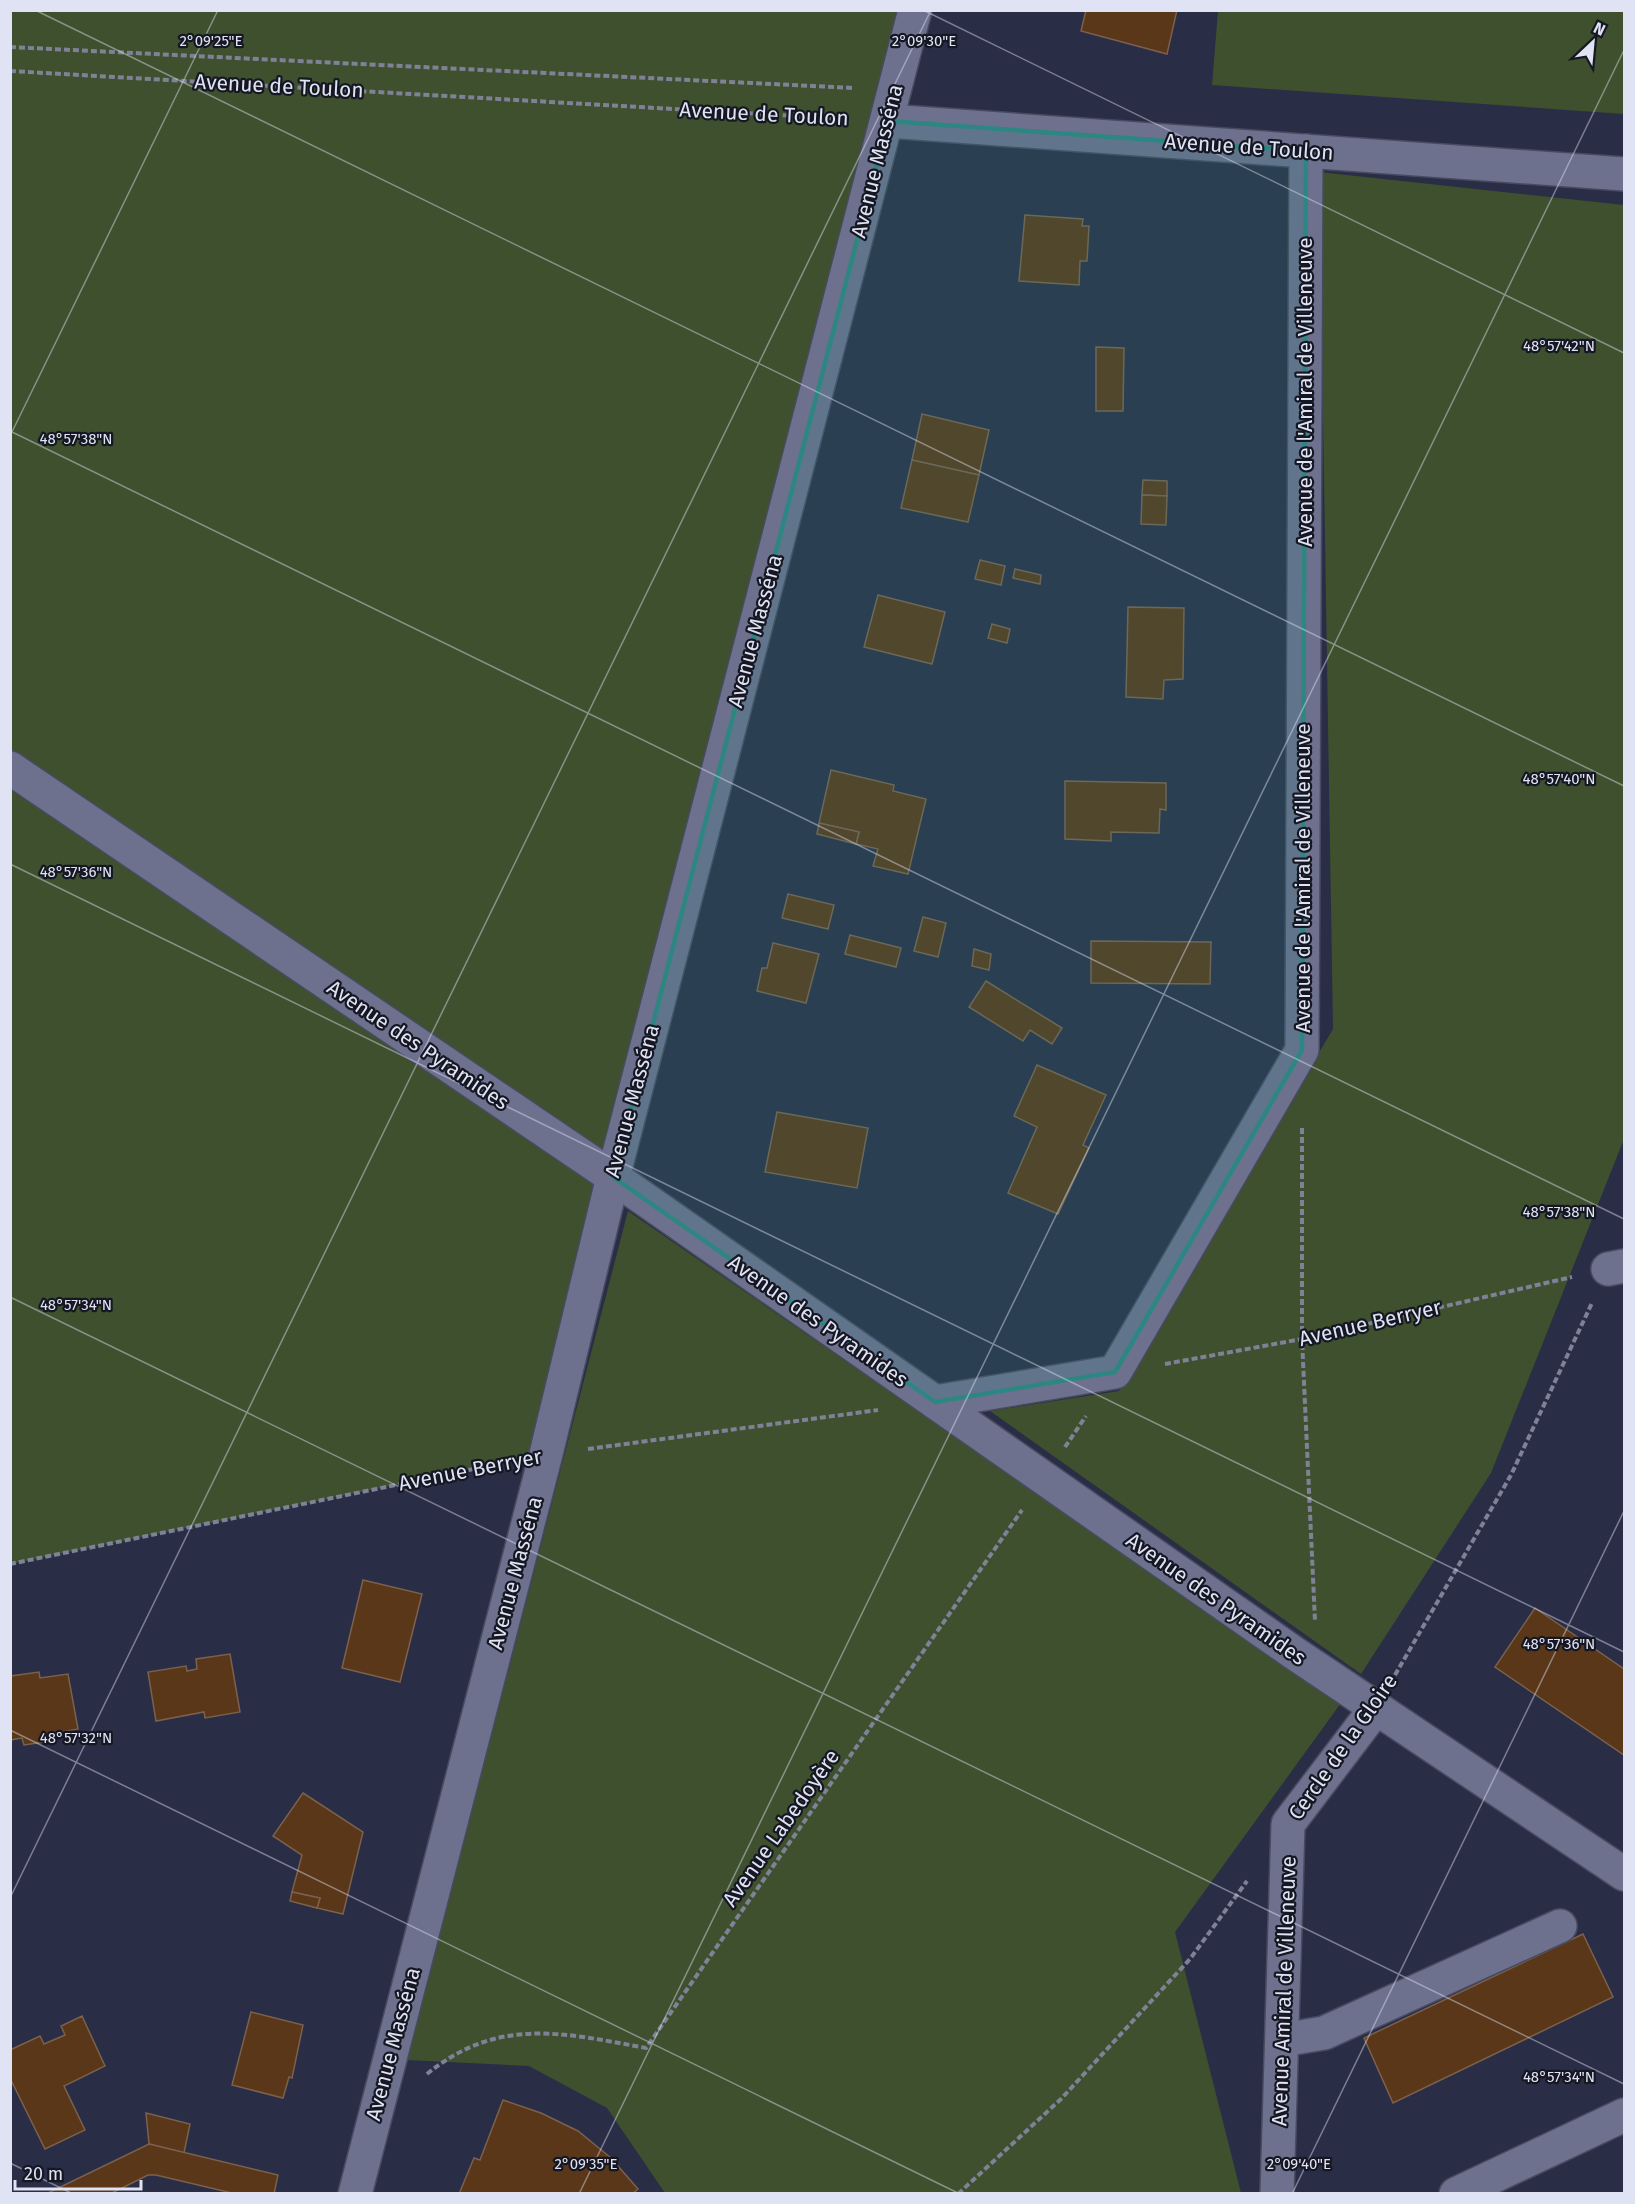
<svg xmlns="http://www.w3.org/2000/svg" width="1635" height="2204" viewBox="0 0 1635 2204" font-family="'Fira Sans',sans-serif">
<rect width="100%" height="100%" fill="#2a2d46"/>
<g fill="#3e502e">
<polygon points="11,11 915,11 546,1454 11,1564"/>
<polygon points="1218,11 1624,11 1624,114 1212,85"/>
<polygon points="1319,172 1624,205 1624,1139 1491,1473 1361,1674 990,1411 1119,1391 1333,1029"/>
<polygon points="628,1211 1341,1703 1175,1932 1241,2193 665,2193 607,2108 529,2066 407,2060"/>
</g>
<g fill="#593718" stroke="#7b614d" stroke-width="1.5">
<polygon points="1086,10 1177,10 1167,54 1081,31"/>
<polygon points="1025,215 1083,219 1082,226 1089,226 1087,261 1080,261 1079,285 1019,281"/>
<polygon points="1096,347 1124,348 1123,411 1096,411"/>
<polygon points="922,414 989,430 979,475 912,460"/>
<polygon points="912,460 979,475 968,522 901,508"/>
<polygon points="1143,480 1167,481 1167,496 1142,495"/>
<polygon points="1142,495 1167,496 1166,525 1141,524"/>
<polygon points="980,560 1005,566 1001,585 975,579"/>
<polygon points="1015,569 1041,575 1040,584 1013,578"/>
<polygon points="878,595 945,612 932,664 864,647"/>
<polygon points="1128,607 1184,608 1183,679 1164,680 1163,699 1126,697"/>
<polygon points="992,624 1010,629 1007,643 988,638"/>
<polygon points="831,770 894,785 893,791 926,799 908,874 873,866 878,849 856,844 859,832 819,823"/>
<polygon points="1065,781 1166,783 1166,810 1160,809 1159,833 1111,832 1111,841 1065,839"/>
<polygon points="819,823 859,832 856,844 817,834"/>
<polygon points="788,894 834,905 828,929 782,918"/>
<polygon points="923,917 946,923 938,957 914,951"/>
<polygon points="850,935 901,948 896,967 845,954"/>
<polygon points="1091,941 1211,942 1210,984 1091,983"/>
<polygon points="773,943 819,954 806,1003 757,991 762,968 767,968"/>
<polygon points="974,949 991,954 989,970 972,966"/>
<polygon points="986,981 1062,1028 1052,1044 1030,1030 1023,1041 969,1007"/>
<polygon points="1037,1065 1106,1095 1083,1145 1089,1148 1058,1214 1008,1193 1037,1127 1014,1116"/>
<polygon points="777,1112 868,1128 857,1188 765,1172"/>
<polygon points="363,1580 422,1594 400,1682 342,1668"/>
<polygon points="1535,1608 1624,1669 1624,1755 1495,1667"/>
<polygon points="230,1654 240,1712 205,1718 204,1712 156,1721 148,1672 186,1666 187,1671 197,1669 196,1659"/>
<polygon points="39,1672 40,1678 68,1674 78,1729 50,1734 51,1741 24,1745 22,1738 10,1740 11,1676"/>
<polygon points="303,1793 363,1832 343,1914 317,1908 320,1898 292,1892 302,1855 273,1836"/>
<polygon points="292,1892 320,1898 317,1908 290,1901"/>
<polygon points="1583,1934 1613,1997 1393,2103 1364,2038"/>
<polygon points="251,2012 303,2025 292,2078 289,2077 283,2098 232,2085"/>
<polygon points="82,2016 105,2066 64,2086 85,2130 45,2149 10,2078 10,2050 40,2036 44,2044 65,2035 61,2026"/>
<polygon points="503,2100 541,2113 578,2131 611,2158 638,2189 632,2194 459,2194 474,2158 480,2160"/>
<polygon points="146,2113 190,2124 184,2153 149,2144"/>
<polygon points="149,2144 278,2175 274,2194 236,2194 156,2175 148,2175 110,2194 46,2194"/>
</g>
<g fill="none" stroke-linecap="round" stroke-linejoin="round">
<g stroke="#484b60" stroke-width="36">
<g id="minor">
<polyline points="888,121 1624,174"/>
<polyline points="10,768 613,1177 1294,1653 1624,1874"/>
<polyline points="1608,1269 1624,1266"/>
<polyline points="935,1402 1115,1372 1302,1050 1306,151"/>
<polyline points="1282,2040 1324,2033 1560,1926"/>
<polyline points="355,2194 546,1454 613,1177 915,10"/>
<polyline points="1277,2194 1288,1824 1376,1708"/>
<polyline points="1456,2194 1624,2115"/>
</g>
</g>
<g stroke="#7f8297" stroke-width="4" stroke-dasharray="6 3" stroke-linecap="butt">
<polyline points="10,47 854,88"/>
<polyline points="10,71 848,119"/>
<polyline points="1302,1128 1302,1339 1315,1621"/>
<polyline points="1165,1364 1302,1339 1572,1277"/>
<polyline points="1065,1447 1086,1416"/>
<polyline points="588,1449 878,1410"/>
<polyline points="10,1564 503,1463"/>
<polyline points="1395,1675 1511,1475 1592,1303"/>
<path d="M 427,2074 C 498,2016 564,2033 646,2048 L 1022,1510"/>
<polyline points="958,2194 1061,2099 1190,1959 1247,1881"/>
</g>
<use href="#minor" stroke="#6d718e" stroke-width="33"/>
</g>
<path fill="#2e8682" fill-opacity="0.2" stroke="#2e8682" stroke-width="4.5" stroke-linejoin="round" d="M 888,121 L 1306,151 L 1302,1050 L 1115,1372 L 935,1402 L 613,1177 Z"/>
<path fill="none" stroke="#e0e3f4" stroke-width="1.5" stroke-opacity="0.45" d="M 35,10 L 1624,786M 923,10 L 1624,353M 10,431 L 1624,1219M 10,436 L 218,10M 10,864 L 1624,1652M 10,1297 L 1624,2084M 10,1730 L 960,2194M 10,1898 L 931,10M 10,2163 L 73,2194M 579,2194 L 1624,50M 1292,2194 L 1624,1511"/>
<g text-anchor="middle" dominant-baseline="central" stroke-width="4.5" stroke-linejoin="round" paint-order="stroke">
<g font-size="21" fill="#e0e3f4" stroke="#151722">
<text transform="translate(279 86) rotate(3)">Avenue de Toulon</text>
<text transform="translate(764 114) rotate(3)">Avenue de Toulon</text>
<text transform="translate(1249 147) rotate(4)">Avenue de Toulon</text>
<text transform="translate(877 161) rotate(-76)">Avenue Masséna</text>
<text transform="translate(1305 392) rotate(-90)">Avenue de l'Amiral de Villeneuve</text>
<text transform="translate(755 631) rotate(-75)">Avenue Masséna</text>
<text transform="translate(1303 878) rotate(-90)">Avenue de l'Amiral de Villeneuve</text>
<text transform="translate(418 1045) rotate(34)">Avenue des Pyramides</text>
<text transform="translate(632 1101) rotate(-75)">Avenue Masséna</text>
<text transform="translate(818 1321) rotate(35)">Avenue des Pyramides</text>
<text transform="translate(1370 1323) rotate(-13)">Avenue Berryer</text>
<text transform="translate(470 1470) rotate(-11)">Avenue Berryer</text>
<text transform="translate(515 1573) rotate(-75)">Avenue Masséna</text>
<text transform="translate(1216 1599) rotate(35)">Avenue des Pyramides</text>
<text transform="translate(1343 1747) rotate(-55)">Cercle de la Gloire</text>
<text transform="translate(781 1828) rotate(-55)">Avenue Labedoyère</text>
<text transform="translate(1284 1991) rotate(-88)">Avenue Amiral de Villeneuve</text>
<text transform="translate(393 2044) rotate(-75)">Avenue Masséna</text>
</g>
</g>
<g font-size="15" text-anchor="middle" fill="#e0e3f4" stroke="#151722" stroke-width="4.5" stroke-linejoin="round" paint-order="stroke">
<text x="211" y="46">2°09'25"E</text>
<text x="924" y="46">2°09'30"E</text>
<text x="1559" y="351">48°57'42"N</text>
<text x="76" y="444">48°57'38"N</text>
<text x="1559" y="784">48°57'40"N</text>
<text x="76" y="877">48°57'36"N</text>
<text x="1559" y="1217">48°57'38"N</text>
<text x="76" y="1310">48°57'34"N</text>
<text x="1559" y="1649">48°57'36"N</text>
<text x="76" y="1743">48°57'32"N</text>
<text x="1559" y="2082">48°57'34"N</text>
<text x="586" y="2169">2°09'35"E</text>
<text x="1299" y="2169">2°09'40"E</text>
</g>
<rect width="1635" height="2204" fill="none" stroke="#e0e3f4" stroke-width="24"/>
<g transform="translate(1593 42) rotate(26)" stroke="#151722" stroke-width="4.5" paint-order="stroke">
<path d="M0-4.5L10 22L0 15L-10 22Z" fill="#e0e3f4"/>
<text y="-9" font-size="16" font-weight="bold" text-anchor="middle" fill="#e0e3f4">N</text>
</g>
<path d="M15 2180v9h126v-9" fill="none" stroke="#e0e3f4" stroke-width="3"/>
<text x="24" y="2180" font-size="18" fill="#e0e3f4" stroke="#151722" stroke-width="4.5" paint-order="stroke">20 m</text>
</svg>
